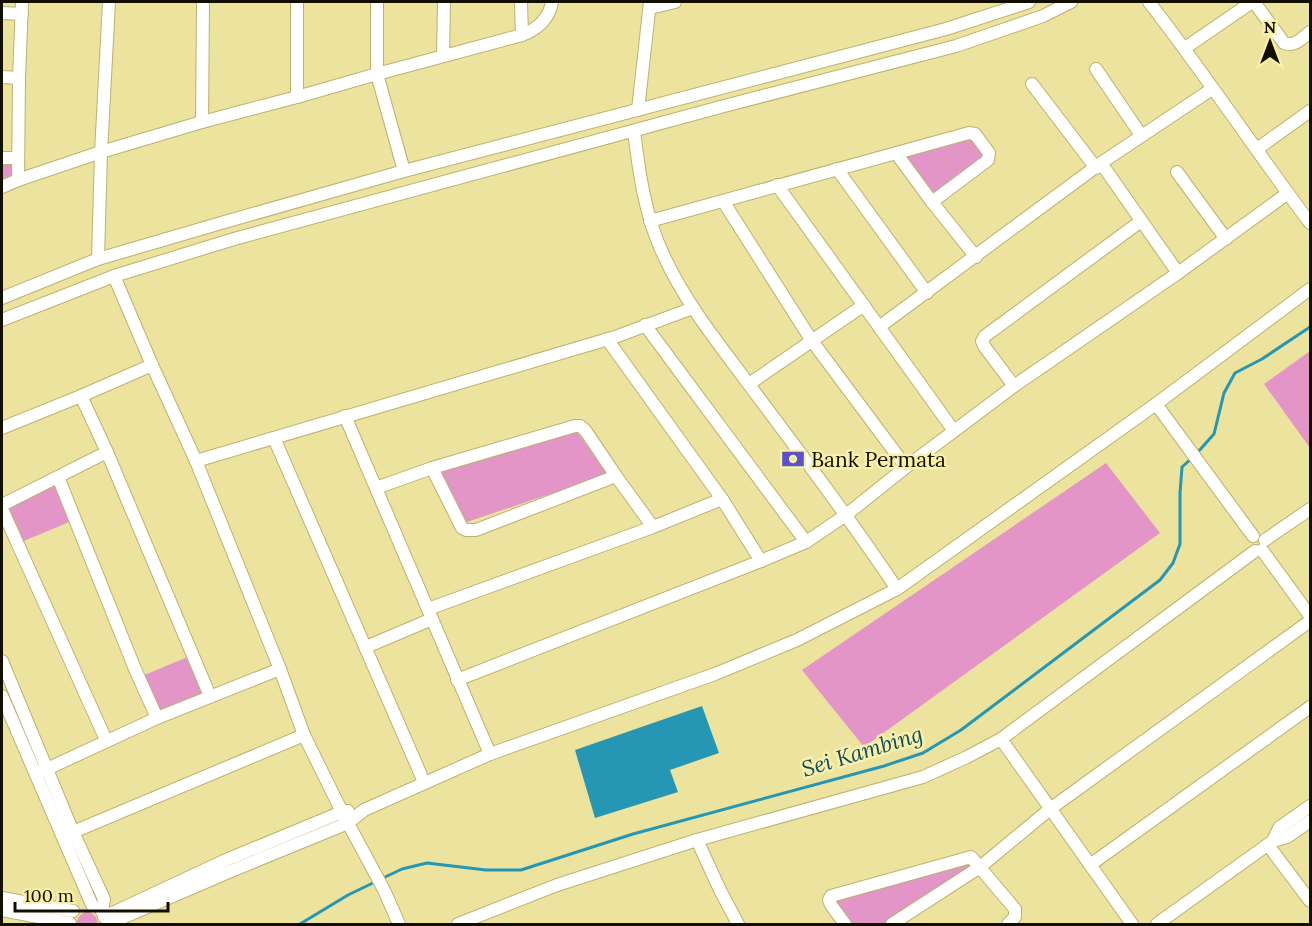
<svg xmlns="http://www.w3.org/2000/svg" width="1312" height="926" viewBox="0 0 1312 926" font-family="Lora,serif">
<rect width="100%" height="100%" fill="#ece39e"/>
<g fill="#e495c7">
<polygon points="970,135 987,159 933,200 896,153"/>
<polygon points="2,163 12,163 12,181 2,186"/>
<polygon points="1310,351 1310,448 1264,384"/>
<polygon points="574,428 609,474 464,523 436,469"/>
<polygon points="1106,463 1160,533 864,747 802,670"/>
<polygon points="59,481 74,520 19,543 2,506"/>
<polygon points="190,656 205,694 161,714 142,676"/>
<polygon points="973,859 979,867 889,924 849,924 831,899"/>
<path d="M 87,912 L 90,912 L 96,917 L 98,924 L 77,924 C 77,918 80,913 87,912 Z"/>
</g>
<polygon fill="#2696b5" points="702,706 719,753 670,770 678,792 595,818 575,750"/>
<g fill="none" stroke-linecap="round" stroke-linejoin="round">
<g stroke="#2696b5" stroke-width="3">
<polyline points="1197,453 1214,434 1224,393 1235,373 1262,359 1310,327"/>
<polyline points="383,878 402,869 427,863 486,870 521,870 633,834 884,766 923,753 961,730 1160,580 1173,563 1180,544 1180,493 1182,467 1192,458"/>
<polyline points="300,924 348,895 377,881"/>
</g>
<g stroke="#bab26e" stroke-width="14">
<g id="minor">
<polyline points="377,2 377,74 404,171"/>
<polyline points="521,2 522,35"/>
<path d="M 1149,2 C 1205,74 1255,150 1310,223"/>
<path d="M 1254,2 L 1284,43 C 1295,47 1302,38 1310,32"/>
<polyline points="650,8 675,2"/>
<polyline points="2,13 22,14"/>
<polyline points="1185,48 1252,2"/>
<polyline points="443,55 444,2"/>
<polyline points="1096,69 1141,135"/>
<polyline points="2,77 19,78"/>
<polyline points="1032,84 1096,168"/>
<polyline points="297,97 297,2"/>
<polyline points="638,110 650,2"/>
<polyline points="202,122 203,2"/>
<path d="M 634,131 C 639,172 645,216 663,254 C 686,305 723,349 756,394 C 804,458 852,522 897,589"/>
<polyline points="1257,149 1310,111"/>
<polyline points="896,153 932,202 976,257"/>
<polyline points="2,158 18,158"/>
<polyline points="1101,163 1178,273"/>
<polyline points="837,169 927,293"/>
<polyline points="1177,172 1226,239"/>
<polyline points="18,180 19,78 22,2"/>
<polyline points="777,185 954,431"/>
<path d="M 2,187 L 18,180 L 101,152 L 202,122 L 297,97 L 377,74 L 522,35 C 538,29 549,19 552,2"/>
<polyline points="723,201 812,341 906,467"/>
<polyline points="650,221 969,133 975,134 989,153 988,160 932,202"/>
<polyline points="98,259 101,152 109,2"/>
<polyline points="114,276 152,365 196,461 280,669 304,735 342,812 384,890 399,924"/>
<polyline points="2,298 98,259 228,221 404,171 946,29 1029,2"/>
<polyline points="2,320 114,276 234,239 724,106 956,46 1043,16 1071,2"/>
<polyline points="645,325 806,542"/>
<polyline points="879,327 1101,163 1212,89"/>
<polyline points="607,339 722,499 761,561"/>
<polyline points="749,384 864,305"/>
<polyline points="1014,386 984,346 982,341 985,336 1141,221"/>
<polyline points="81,396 107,452 210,696"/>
<polyline points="1156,404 1253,536"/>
<polyline points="345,416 490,754"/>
<polyline points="2,428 81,396 152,365"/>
<polyline points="274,438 424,782"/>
<polyline points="196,461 615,337 693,308"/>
<polyline points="432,468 462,528 466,530 476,530 616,476"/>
<polyline points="58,477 135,669 157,718"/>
<polyline points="376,488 432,468 575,426 580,426 585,430 616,476 653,527"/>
<polyline points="1265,540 1310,509"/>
<polyline points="1262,550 1310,616"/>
<polyline points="428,609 653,527 722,499"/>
<polyline points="366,647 432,619"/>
<polyline points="2,661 73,832 104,899 102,912"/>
<polyline points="457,680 761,561 806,542 846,515 906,467 1014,386 1178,273 1288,193"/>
<polyline points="2,696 92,905"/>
<polyline points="1001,739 1132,924"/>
<polyline points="106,740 2,509 2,505 107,452"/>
<polyline points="36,774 157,718 280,669"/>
<polyline points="73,832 304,735"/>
<polyline points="697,840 720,890 738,924"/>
<polyline points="1273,841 1279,828 1310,806"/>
<polyline points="1268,845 1310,901"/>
<polyline points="1090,865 1310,707"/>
<polyline points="2,898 73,911"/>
<polyline points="2,910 70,923"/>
<polyline points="104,917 226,860 342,812 348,811"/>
<polyline points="108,924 231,871 348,823 364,810 490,754 715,674 797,640 897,589 1156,404 1310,289"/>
<polyline points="458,924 557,885 697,840 923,777 967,757 1001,739 1255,551"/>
<polyline points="845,924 831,905 829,900 831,896 971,857 1015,909 1015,917 1008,924"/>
<polyline points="892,924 980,867 1050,809 1310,621"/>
<polyline points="1157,924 1273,841 1287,837 1310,821"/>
</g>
</g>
<use href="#minor" stroke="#fff" stroke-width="12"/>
</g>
<defs>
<g id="bank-bare" transform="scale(1.8)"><path d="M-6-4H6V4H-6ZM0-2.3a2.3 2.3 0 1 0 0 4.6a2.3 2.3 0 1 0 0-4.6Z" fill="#5b51c9" stroke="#f9f0aa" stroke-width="2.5" paint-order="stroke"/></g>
</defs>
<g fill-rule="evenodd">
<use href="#bank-bare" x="793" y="459"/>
</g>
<g text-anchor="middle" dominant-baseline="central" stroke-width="5" stroke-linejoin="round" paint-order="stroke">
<g font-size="21" fill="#130f00" stroke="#f9f0aa" text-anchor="start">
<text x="811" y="459">Bank Permata</text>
</g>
<g font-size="22" font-style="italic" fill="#104c5e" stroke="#f9f0aa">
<text transform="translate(862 751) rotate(-17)">Sei Kambing</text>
</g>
</g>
<rect width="1312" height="926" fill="none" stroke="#130f00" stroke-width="6"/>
<g transform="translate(1270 42)" stroke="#f9f0aa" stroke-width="4.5" paint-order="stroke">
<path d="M0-4.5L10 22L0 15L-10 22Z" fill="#130f00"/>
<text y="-9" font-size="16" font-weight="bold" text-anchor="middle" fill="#130f00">N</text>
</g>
<path d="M15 902v9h153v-9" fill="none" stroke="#130f00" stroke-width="3"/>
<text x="24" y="902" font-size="18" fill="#130f00" stroke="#f9f0aa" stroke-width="4.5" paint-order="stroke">100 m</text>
</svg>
